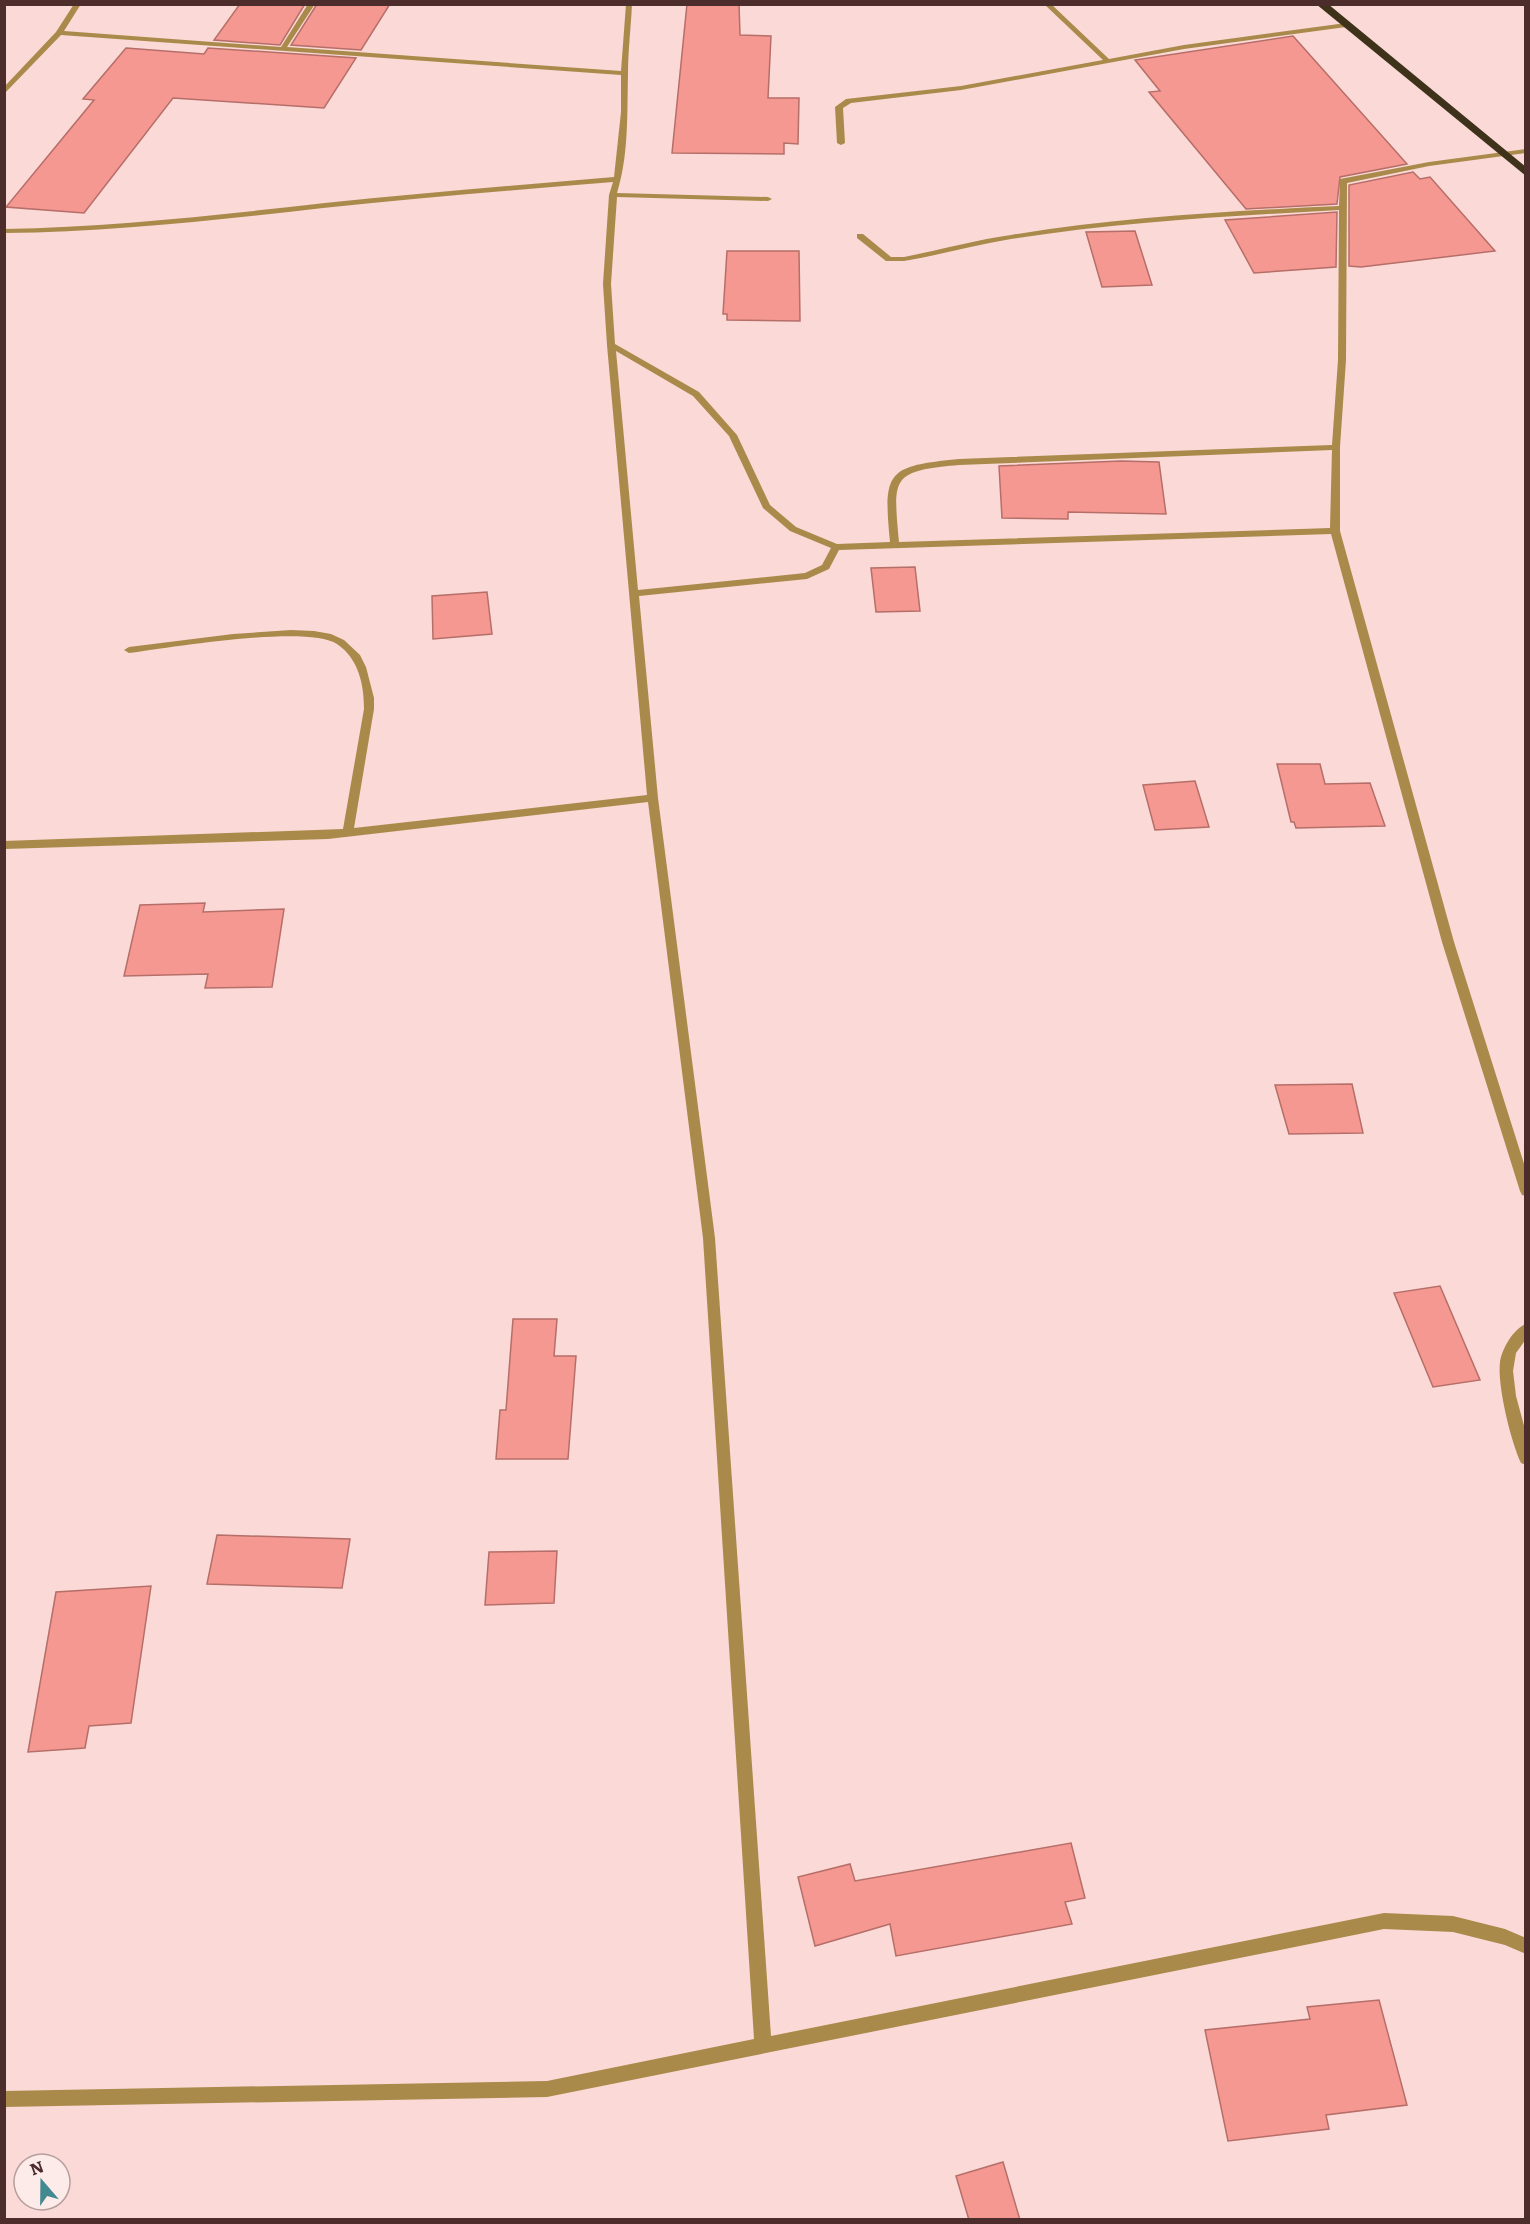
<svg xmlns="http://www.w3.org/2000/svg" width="1530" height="2224" viewBox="0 0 1530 2224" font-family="Literata,serif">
<rect width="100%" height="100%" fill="#fad9d6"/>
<g fill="#f59892" stroke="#b66e69" stroke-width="1.5">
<polygon points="240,4 305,4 280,45 214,40"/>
<polygon points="317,4 390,4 361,50 291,45"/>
<polygon points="687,4 739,4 740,35 771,36 768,98 799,98 798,144 784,143 784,154 672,153"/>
<polygon points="1293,36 1407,164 1340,177 1337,204 1246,209 1149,92 1160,91 1135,60"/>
<polygon points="126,48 204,54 208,48 356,58 324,108 173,98 84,213 6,207 94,100 83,99"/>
<polygon points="1413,172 1420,179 1430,177 1495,251 1361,267 1349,266 1349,185"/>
<polygon points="1337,212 1336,267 1254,273 1225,220"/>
<polygon points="1135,231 1152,285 1102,287 1086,232"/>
<polygon points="727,251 799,251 800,321 727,320 727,314 723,314"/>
<polygon points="1121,461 1159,462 1166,514 1068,512 1068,519 1002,518 999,466"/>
<polygon points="915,567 920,611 876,612 871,568"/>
<polygon points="487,592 492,634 433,639 432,596"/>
<polygon points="1277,764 1320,764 1325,784 1370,783 1385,826 1296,828 1294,822 1291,822"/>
<polygon points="1195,781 1209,827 1155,830 1143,785"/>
<polygon points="205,903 203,912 284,909 272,987 205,988 208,974 124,976 140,905"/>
<polygon points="1352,1084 1363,1133 1289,1134 1275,1085"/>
<polygon points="1440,1286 1480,1380 1433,1387 1394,1293"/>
<polygon points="513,1319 557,1319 554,1356 576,1356 568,1459 496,1459 500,1410 506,1410"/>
<polygon points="217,1535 350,1539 342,1588 207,1584"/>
<polygon points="557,1551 554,1603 485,1605 489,1552"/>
<polygon points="151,1586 131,1723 89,1726 85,1748 28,1752 56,1592"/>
<polygon points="1071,1843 1085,1898 1065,1902 1072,1924 896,1956 890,1924 815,1946 798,1877 850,1864 855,1881"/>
<polygon points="1379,2000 1407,2105 1326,2115 1329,2129 1228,2141 1205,2030 1310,2019 1307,2007"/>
<polygon points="1003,2162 1020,2220 969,2220 956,2176"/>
</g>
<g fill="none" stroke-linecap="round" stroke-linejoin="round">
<g fill="#a98a4a" fill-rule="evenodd">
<path d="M 74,4 L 81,4 L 64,31 L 281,47 L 308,4 L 315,4 L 287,47 L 621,71 L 626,4 L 632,4 C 631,27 628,51 628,74 C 627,113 629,155 617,193 L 768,197 L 772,199 L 768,201 L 617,197 L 611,284 L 615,344 L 699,392 L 737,435 L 770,505 L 796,527 L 837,544 L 890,542 C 883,471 887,466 959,459 L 1332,445 L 1338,360 L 1339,210 C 1230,216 1120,222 1011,239 C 975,245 940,255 904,261 L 886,261 L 857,238 L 857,234 L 863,234 L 891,257 L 904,257 C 940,250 975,240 1011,235 C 1120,217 1230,211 1339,206 L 1340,179 L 1429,162 L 1526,149 L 1526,153 L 1429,166 L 1347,183 L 1346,360 L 1340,447 L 1340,531 L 1454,942 L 1526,1170 L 1526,1196 L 1522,1195 L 1520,1191 L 1442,942 L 1331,534 L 839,550 L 829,569 L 807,579 L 639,596 L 658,798 L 715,1238 L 771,2036 L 1384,1913 L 1453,1916 L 1505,1929 L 1526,1938 L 1526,1954 L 1505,1945 L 1453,1932 L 1384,1929 L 547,2097 L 4,2107 L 4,2091 L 547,2081 L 754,2039 L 703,1238 L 648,802 L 328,839 L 4,849 L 4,841 L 343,829 L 364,709 C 364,685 359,659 337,644 C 307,624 169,648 129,653 L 124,650 L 129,647 L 233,634 L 291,630 L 314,631 L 331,634 L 344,640 L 360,655 L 366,667 L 374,698 L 374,709 L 354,828 L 647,795 L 607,345 L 603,284 L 609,195 L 613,182 C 516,190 419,198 323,208 C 217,220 111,232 4,233 L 4,229 C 112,227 218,215 325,203 C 422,193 518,185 614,177 L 621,112 L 621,75 L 61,35 L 4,94 L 4,87 L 56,32 ZM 616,351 L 693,396 L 729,436 L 763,508 L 790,531 L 831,548 L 822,565 L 805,573 L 638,590 ZM 1332,450 L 1330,528 L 899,542 C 893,477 891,471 959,465 Z"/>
<polygon points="1044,4 1051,4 1109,59 1184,45 1346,23 1349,25 1346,27 1184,49 961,90 851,103 843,108 845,143 841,145 837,143 835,107 846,99 961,86 1103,60"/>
<path d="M 1526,1324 L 1526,1339 L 1516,1353 L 1513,1371 L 1516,1396 L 1526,1433 L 1526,1465 L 1521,1463 C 1511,1442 1497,1385 1500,1362 C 1502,1349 1513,1329 1526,1324 Z"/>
</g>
<polygon fill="#3e321b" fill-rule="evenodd" points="1316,4 1328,4 1526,167 1526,176"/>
</g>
<rect width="1530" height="2224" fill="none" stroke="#4c2d2b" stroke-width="12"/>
<g transform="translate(42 2182) rotate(340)"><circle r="28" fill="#fcebe9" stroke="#b69f9d" stroke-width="1.5"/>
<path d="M0-4.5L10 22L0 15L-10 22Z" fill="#428990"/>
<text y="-9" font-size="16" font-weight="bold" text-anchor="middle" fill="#4c2d2b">N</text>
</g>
</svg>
